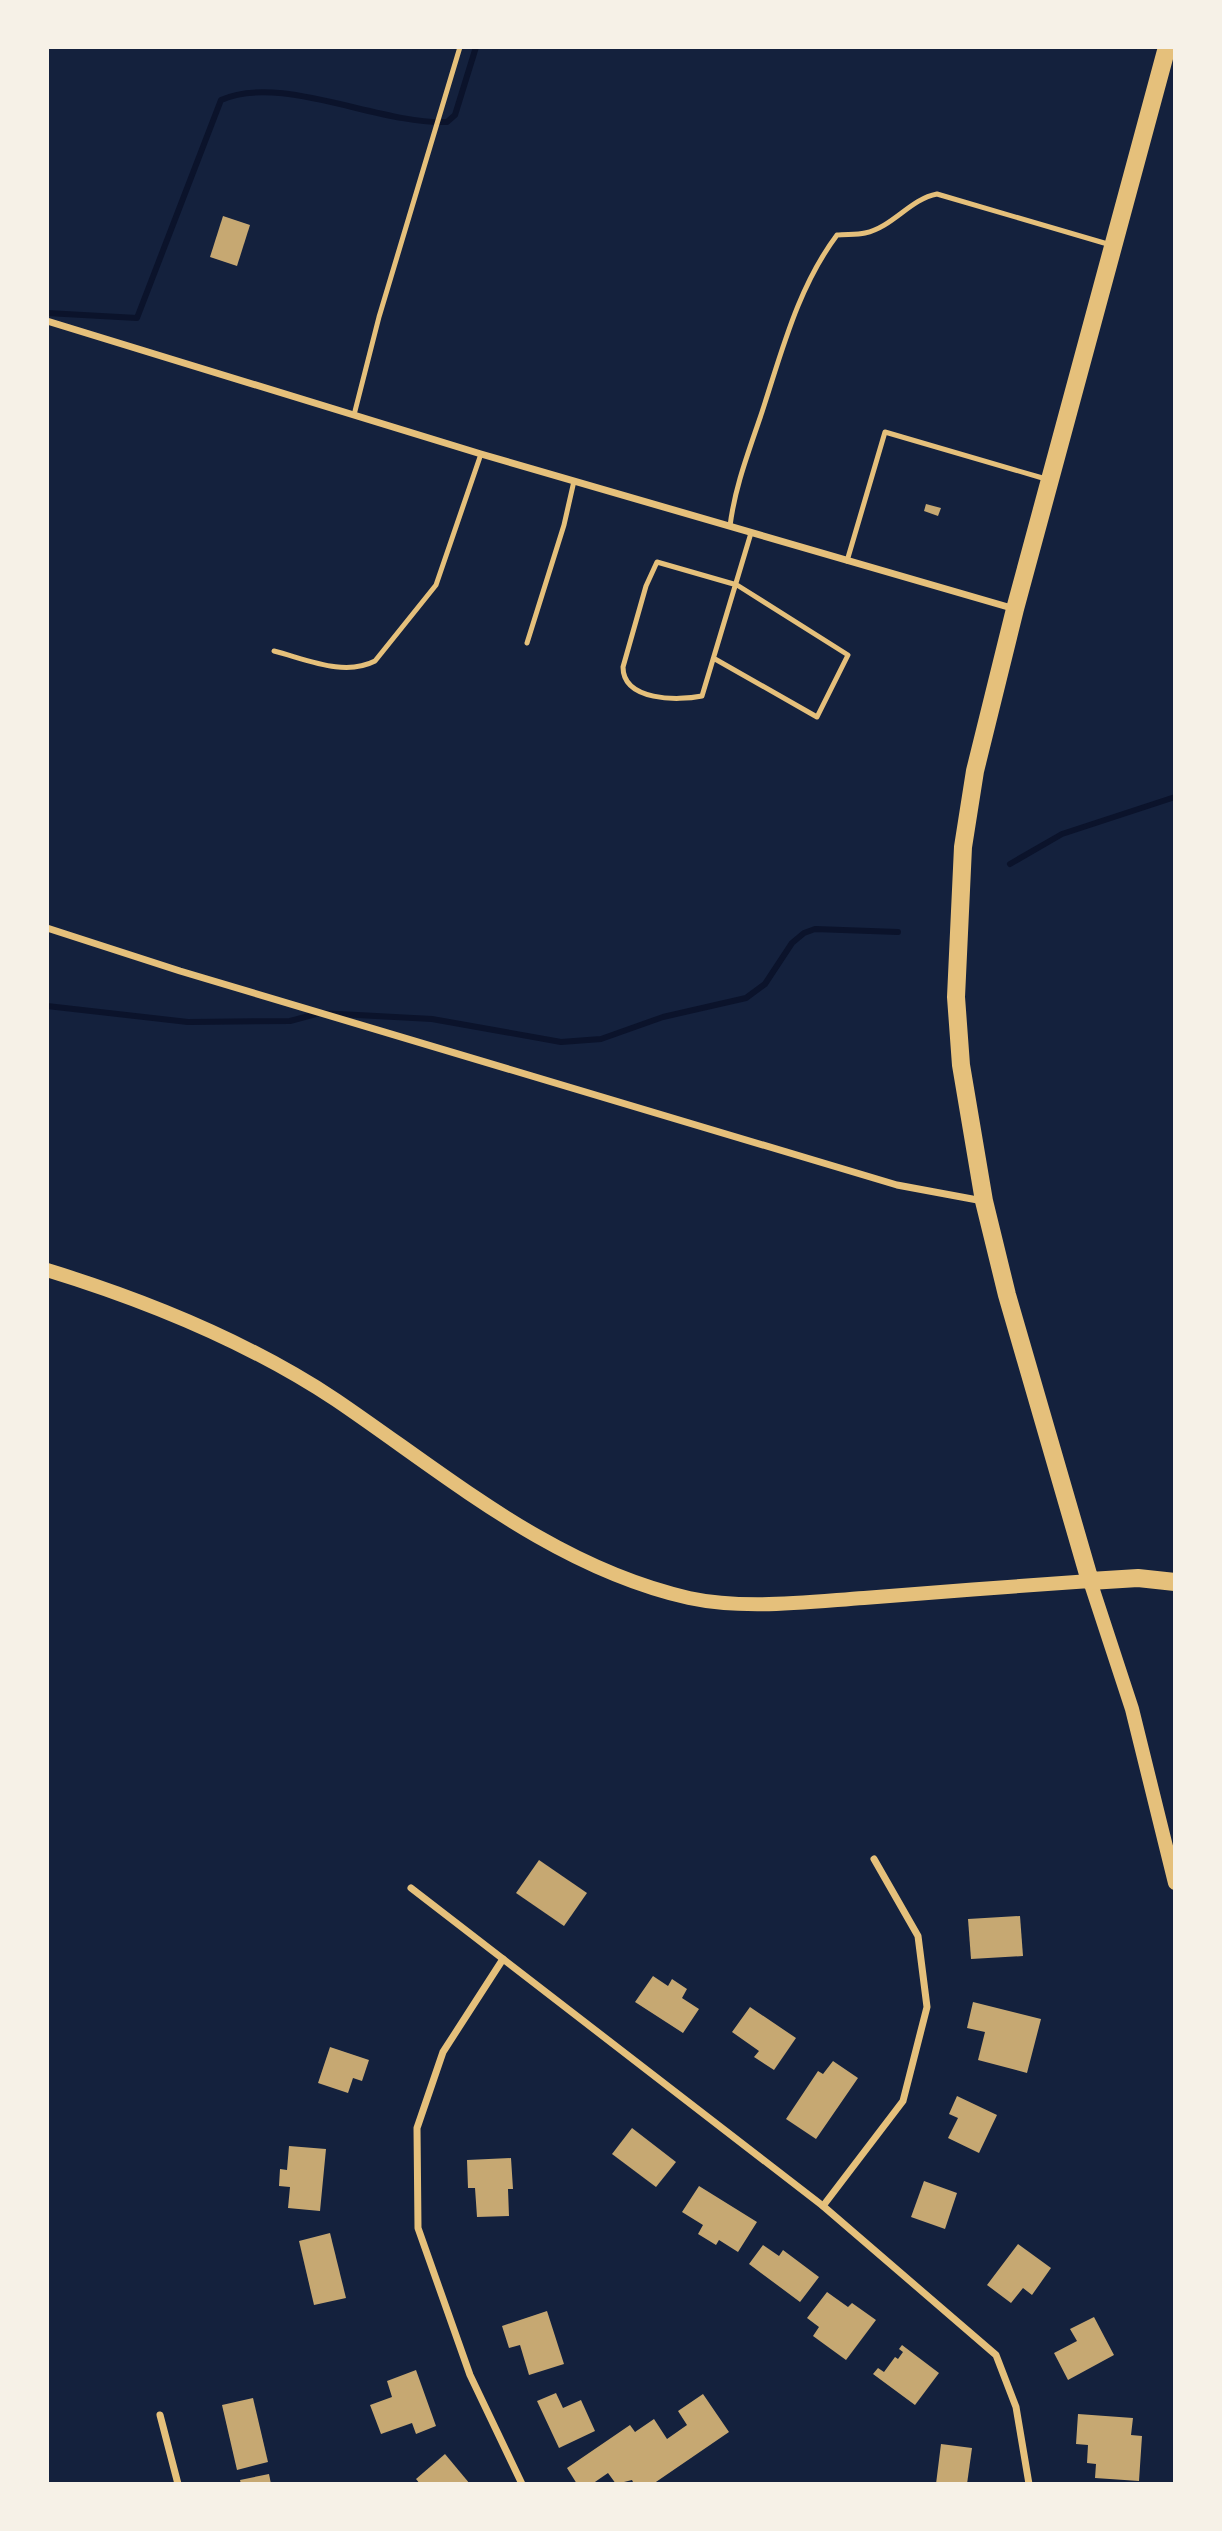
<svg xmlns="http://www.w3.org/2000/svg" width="1222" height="2531" viewBox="0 0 1222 2531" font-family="Literata,serif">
<rect width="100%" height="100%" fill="#14213d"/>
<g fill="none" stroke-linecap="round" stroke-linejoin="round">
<g stroke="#0b132b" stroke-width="6">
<path d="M 47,313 L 137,318 L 221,100 C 280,73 380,125 447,122 L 455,115 L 476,47"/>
<polyline points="1010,864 1062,834 1175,797"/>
<polyline points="47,1006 188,1022 290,1021 320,1013 432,1019 561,1042 601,1039 663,1017 746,998 765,984 792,943 804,933 815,929 898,932"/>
</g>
</g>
<g fill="#c6a872">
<polygon points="223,216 250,225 237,266 210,257"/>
<polygon points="926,504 941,508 938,516 924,511"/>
<polygon points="539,1860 587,1893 564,1926 516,1893"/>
<polygon points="1020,1916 1023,1956 971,1959 968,1919"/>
<polygon points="653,1976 668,1986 672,1979 687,1989 682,1998 699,2009 683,2033 635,2002"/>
<polygon points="973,2002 1041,2019 1027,2073 978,2060 985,2032 967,2028"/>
<polygon points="750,2007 796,2038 774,2070 754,2057 759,2051 732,2032"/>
<polygon points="330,2047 369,2060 362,2081 353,2078 348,2093 318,2083"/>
<polygon points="833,2061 858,2078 816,2139 786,2119 818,2071 823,2074"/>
<polygon points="957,2096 997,2115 979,2153 948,2138 958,2118 949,2114"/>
<polygon points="632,2128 676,2162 656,2187 612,2154"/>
<polygon points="289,2146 326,2149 320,2211 288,2208 290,2187 279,2186 280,2169 287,2170"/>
<polygon points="511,2158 513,2189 508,2189 509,2216 477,2217 475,2188 468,2188 467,2160"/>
<polygon points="924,2181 957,2193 945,2229 911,2217"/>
<polygon points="699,2186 757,2222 738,2252 719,2240 716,2245 698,2234 703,2225 682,2212"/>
<polygon points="330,2233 346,2298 314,2305 299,2241"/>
<polygon points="1018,2244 1051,2268 1032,2295 1023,2288 1011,2303 987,2285"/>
<polygon points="763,2245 779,2256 783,2250 819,2277 800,2302 749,2264"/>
<polygon points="827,2292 848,2307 852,2303 876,2320 846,2360 813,2336 819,2327 807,2318"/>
<polygon points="547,2311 564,2364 529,2375 520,2345 509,2348 502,2326"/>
<polygon points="1094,2317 1114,2355 1068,2380 1054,2353 1077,2341 1070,2329"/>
<polygon points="902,2345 939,2373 915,2405 873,2374 878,2368 884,2372 895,2357 898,2359 903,2352 899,2349"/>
<polygon points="416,2370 436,2426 416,2434 412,2423 381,2434 370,2405 392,2397 387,2381"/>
<polygon points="556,2393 563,2408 581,2400 595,2431 559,2448 537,2401"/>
<polygon points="703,2394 729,2432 653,2484 634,2484 632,2480 616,2484 608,2473 592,2484 577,2484 567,2468 630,2425 635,2432 654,2419 667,2439 687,2425 678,2411"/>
<polygon points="253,2398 268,2462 237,2470 222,2405"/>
<polygon points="1078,2414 1133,2418 1131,2435 1142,2436 1139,2481 1095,2478 1096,2464 1087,2463 1088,2445 1076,2444"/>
<polygon points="941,2444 972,2448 967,2484 936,2484"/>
<polygon points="445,2454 470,2484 420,2484 416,2479"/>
<polygon points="269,2474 271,2484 241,2484 240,2480"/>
</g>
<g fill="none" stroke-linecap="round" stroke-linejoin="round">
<g stroke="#e5c07b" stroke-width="5">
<polyline points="354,415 379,317 460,47"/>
<path d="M 730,526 C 735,486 749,451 762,412 C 782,351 798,287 837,235 C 846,234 857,235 865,233 C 893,227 910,199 937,194 L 1111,245"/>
<polyline points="847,561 885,432 1046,479"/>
<polyline points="527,643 564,525 574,481"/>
<path d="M 274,651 C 306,659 344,677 375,661 L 436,585 L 481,454"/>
<path d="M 715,659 L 817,717 L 848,655 L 737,585 L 657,562 L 646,586 L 623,667 C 623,701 678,701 702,696 L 751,533"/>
</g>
<g stroke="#e5c07b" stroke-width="7">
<polyline points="47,321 481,454 1015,609"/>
<polyline points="47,928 180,971 897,1185 983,1201"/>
<polyline points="411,1888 823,2206 996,2355 1016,2407 1029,2484"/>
<polyline points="503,1959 443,2052 417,2128 418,2228 470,2375 522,2484"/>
<polyline points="823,2206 903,2101 927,2007 918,1936 874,1859"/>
<polyline points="160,2415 178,2484"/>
</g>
<path stroke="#e5c07b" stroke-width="14" d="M 47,1270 C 148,1301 247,1341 336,1400 C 448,1476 553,1567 689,1598 C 745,1610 807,1602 864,1598 C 939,1592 1015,1586 1090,1581 L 1132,1709 L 1175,1883"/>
<polyline stroke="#e5c07b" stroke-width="18" points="1167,47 1015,609 975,771 963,847 956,997 961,1065 984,1201 1007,1295 1090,1581 1138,1578 1175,1582"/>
</g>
<rect width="1222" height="2531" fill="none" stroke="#f6f1e7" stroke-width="98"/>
</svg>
